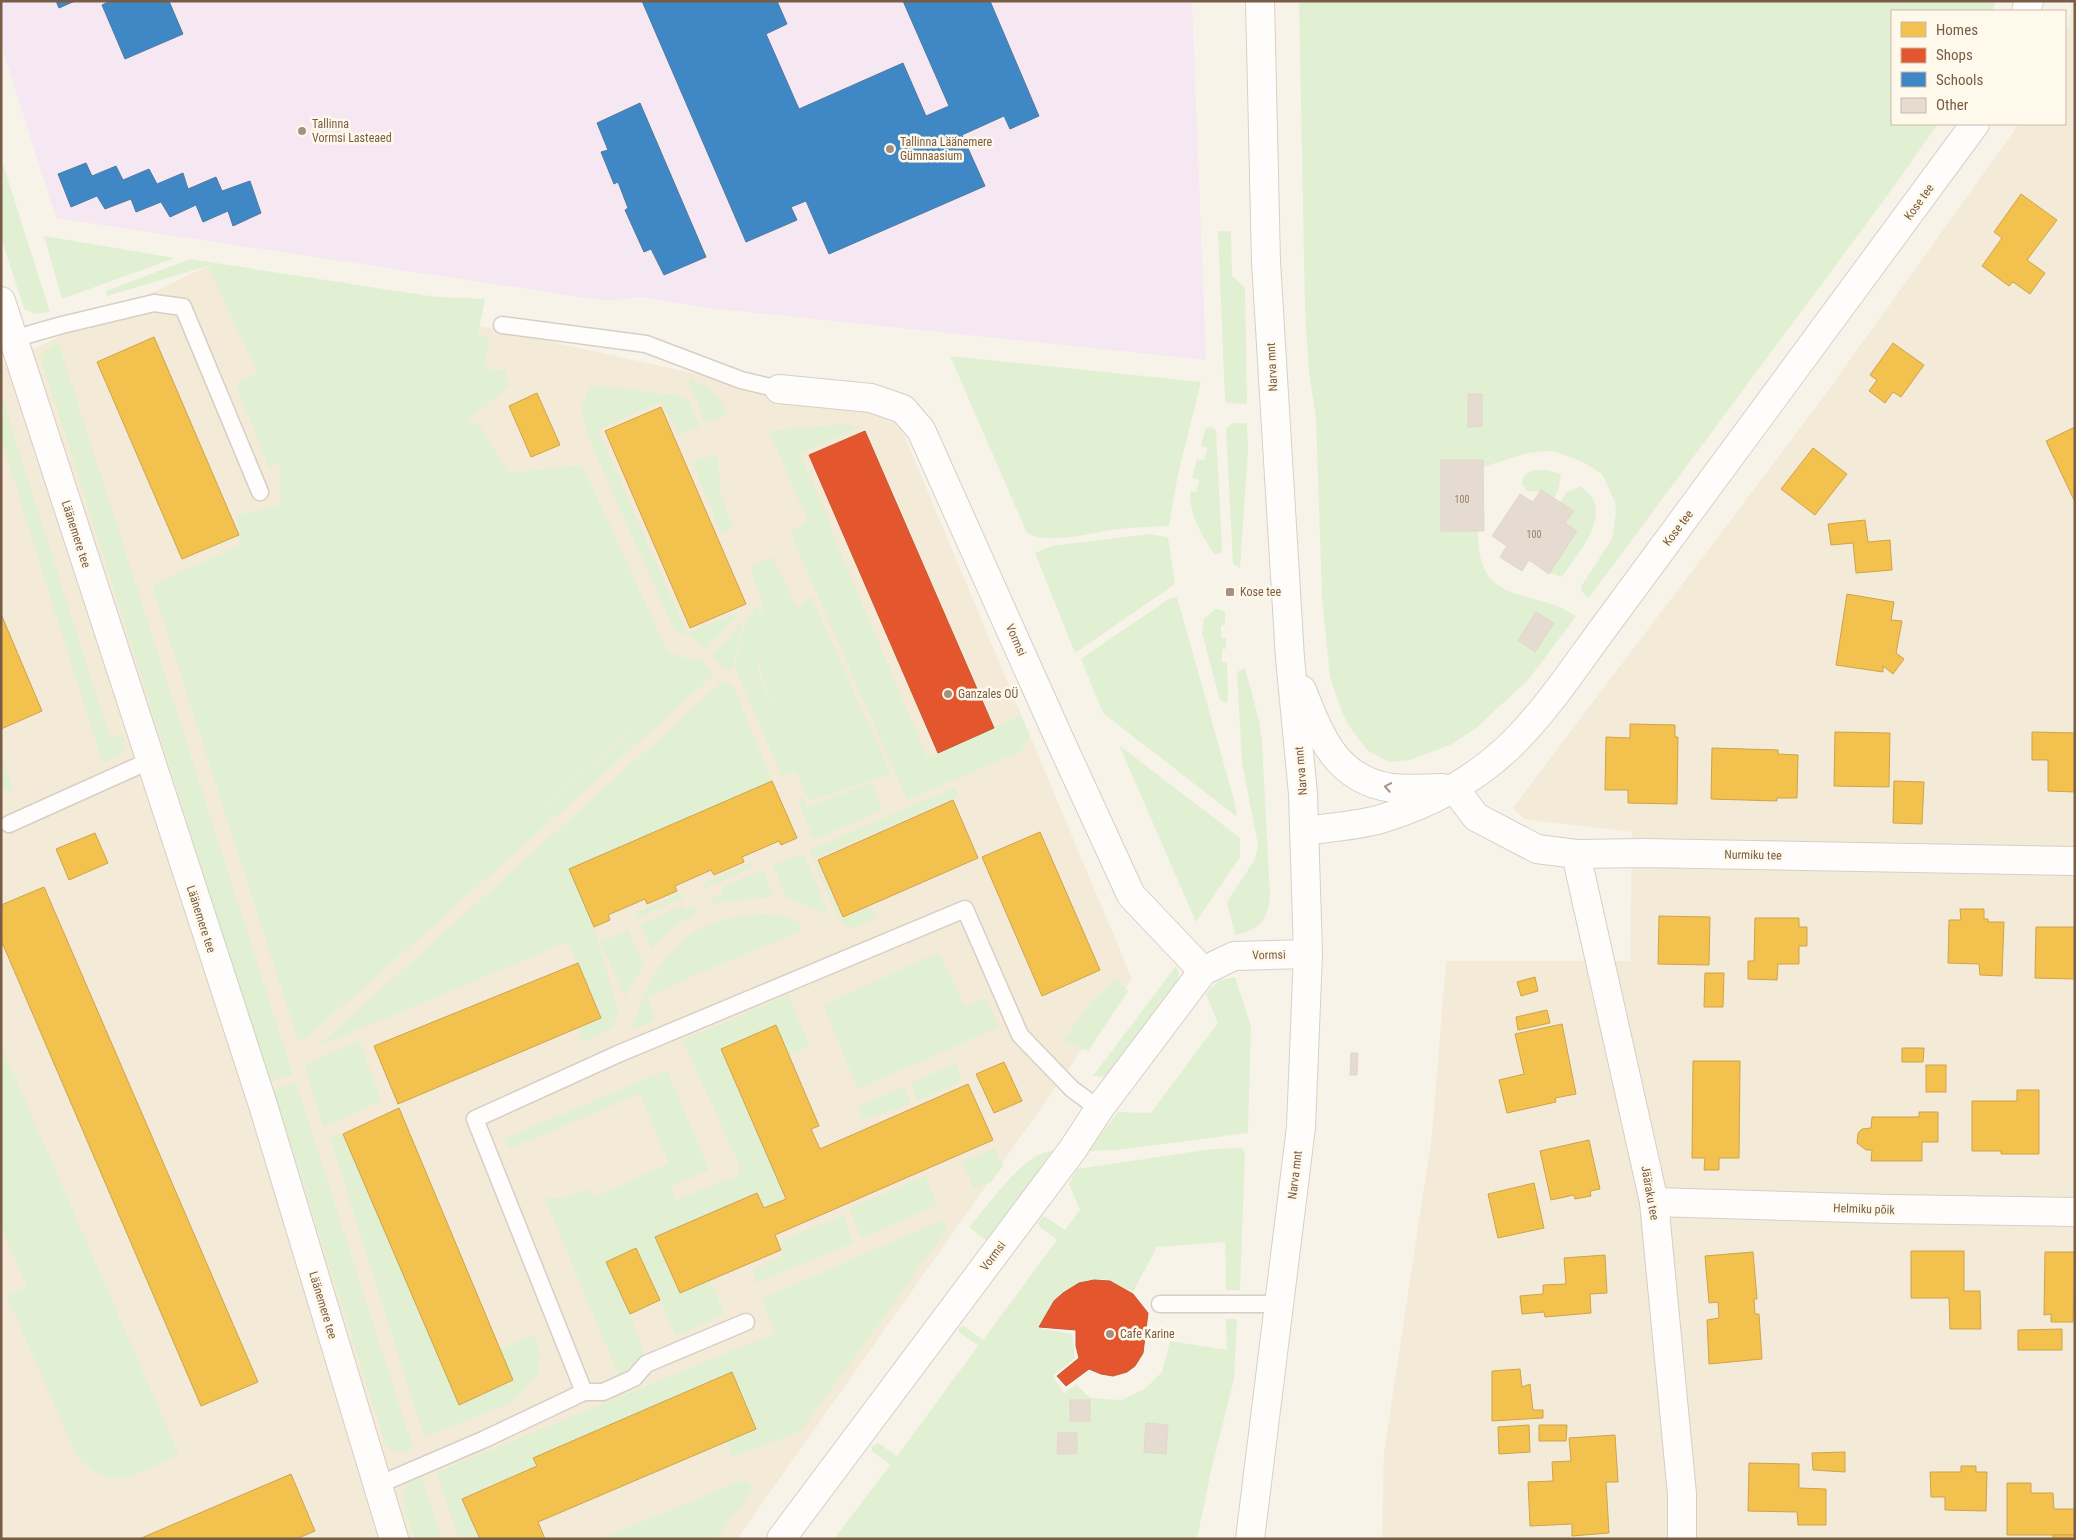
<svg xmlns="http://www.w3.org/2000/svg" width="2076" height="1540" viewBox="0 0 2076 1540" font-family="'Roboto Condensed',sans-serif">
<rect width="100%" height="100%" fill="#f8f3e9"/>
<g fill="#f4ead8">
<polygon points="2072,1 2075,1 2075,1539 1382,1539 1384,1452 1432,1135 1446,961 1630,961 1632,832 1524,819 1513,808 1822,399 2019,124 2065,124 2065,33 2069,24"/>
<polygon points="208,266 897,418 1132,979 737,1539 1,1539 1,364"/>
</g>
<polygon fill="#f5e8f3" points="1,1 1192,1 1206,360 709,308 640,297 607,301 56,218 1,44"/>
<g fill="#e1f0d2" fill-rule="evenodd">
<path d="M 1299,1 L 1996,1 L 1993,11 L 1892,11 L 1892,124 L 1938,124 L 1887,196 L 1588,599 L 1581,590 L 1582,585 L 1612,539 L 1616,512 L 1615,502 L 1602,474 L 1581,461 L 1554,451 L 1546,451 L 1528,453 L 1483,467 L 1483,460 L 1441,460 L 1441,531 L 1478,531 C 1478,587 1501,590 1548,603 C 1558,605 1567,611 1576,616 L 1529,679 L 1475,729 L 1450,745 L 1410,760 L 1389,762 L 1368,751 L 1353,732 L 1343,715 L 1330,677 L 1322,599 L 1316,417 L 1309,374 L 1305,310 Z"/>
<polygon points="1,158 50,312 36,314 24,309 1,237"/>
<polygon points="1218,231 1231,231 1232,276 1245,288 1247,404 1227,403 1225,400"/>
<polygon points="44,236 175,258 62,299"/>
<path d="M 190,259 L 436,297 L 485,299 L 478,334 L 486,335 L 489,343 L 484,369 L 505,370 L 508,385 L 503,392 L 468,420 L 479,425 L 509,473 L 582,465 L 667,650 L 680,657 L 701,660 L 714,675 L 367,985 L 299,1043 L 152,585 L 240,545 L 236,515 L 281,505 L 279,462 L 269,468 L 236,384 L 258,373 L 208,266 L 107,296 L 106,291 ZM 661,707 L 455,882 L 620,740 Z"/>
<polygon points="58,341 293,1075 269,1082 40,355"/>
<path d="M 950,356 L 1201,382 L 1178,474 L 1169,526 C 1152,527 1135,527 1118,529 C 1091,532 1052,546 1027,533 Z"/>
<path d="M 691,378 C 710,390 721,393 728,415 L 706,424 L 689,381 Z"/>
<polygon points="592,385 682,396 688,400 700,426 679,435 661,402 598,430 687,633 740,611 706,650 687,634 675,632 592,446 581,411 586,394"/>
<polygon points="1,394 110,738 123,734 124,752 116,759 102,762 1,439"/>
<polygon points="1232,423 1247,423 1248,449 1240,568 1233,564 1226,429"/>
<polygon points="843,424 861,427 800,454 832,525 829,525 927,757 1021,715 1030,736 1020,752 907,800 790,532 808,521 769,431"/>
<path d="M 1210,426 L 1216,430 L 1222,548 L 1220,554 L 1214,554 C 1201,532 1190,518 1190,491 L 1196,492 L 1199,480 L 1192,478 L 1197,459 L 1204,460 L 1207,448 L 1201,446 L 1205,430 Z"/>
<polygon points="717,454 721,494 733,528 721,533 692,462"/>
<path d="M 1534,470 L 1547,470 L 1561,474 L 1559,488 L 1554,498 L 1541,490 L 1539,492 L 1527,491 L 1522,485 C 1522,475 1526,473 1534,470 Z"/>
<path d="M 1580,486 C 1618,510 1579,551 1562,577 L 1550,573 L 1577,532 L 1565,523 L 1573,511 L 1560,502 L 1567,492 Z"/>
<polygon points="1149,534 1168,537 1175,584 1075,653 1035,553 1052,546"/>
<path d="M 772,557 L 797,608 L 811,596 L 891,774 L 811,801 L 805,794 L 796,772 L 782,776 L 737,673 C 734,652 744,621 757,605 L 760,612 L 764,609 L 750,567 ZM 761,650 L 760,671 L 778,723 L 758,672 Z"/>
<polygon points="1177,597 1234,800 1237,817 1103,713 1081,659 1170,598"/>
<polygon points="1215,609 1219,609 1225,612 1225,625 1221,625 1221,638 1226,638 1226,649 1222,649 1222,662 1227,662 1228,699 1226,703 1220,700 1202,633 1204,619"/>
<polygon points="743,620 732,671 720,665 711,657"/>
<path d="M 1245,668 L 1259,720 L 1262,741 L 1270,896 C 1268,921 1259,930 1235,935 L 1227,902 L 1255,859 L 1258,845 L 1242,763 L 1237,672 Z"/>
<polygon points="724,680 734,687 772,781 569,869 594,927 618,1010 613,1027 583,1043 577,1028 600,1018 568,942 317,1047"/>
<polygon points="1119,745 1240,838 1240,857 1196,922"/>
<polygon points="1,757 14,790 1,790"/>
<polygon points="871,783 882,810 817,839 813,838 798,800 804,798 807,807"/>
<polygon points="955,787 957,797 815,858 842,919 870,907 872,911 874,910 877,918 850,929 839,920 809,850"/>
<polygon points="804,854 829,915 786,897 773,865"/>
<polygon points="750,863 752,867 704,889 702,883"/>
<polygon points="763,870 773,897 735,900 713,905 710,899 723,893 721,888"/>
<polygon points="682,892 684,898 637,918 636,913"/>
<polygon points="695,905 698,911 668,932 652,949 640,924 682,906 685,911"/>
<path d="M 766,914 L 783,916 L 798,921 L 802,931 L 704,971 L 647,997 L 656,1020 L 632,1030 C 644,984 672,935 720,920 C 735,916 751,915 766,914 Z"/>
<polygon points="628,930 644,964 625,997 600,942"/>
<polygon points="939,952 965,1007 986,998 999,1027 858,1089 823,1005"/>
<polygon points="1176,966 1179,974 1176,985 1109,1077 1093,1076"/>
<polygon points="1235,977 1251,1026 1248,1133 1117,1150 1088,1151 1118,1112 1151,1113 1218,1023 1206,994 1219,980"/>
<polygon points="1117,978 1128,991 1088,1051 1063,1041 1091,1002"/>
<polygon points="788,995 810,1046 789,1056 776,1025 721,1049 786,1199 764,1208 757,1193 655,1237 679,1292 710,1280 725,1315 676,1336 636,1248 607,1262 630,1314 645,1356 619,1376 545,1199 567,1197 588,1188 593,1198 669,1163 640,1094 509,1149 503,1139 667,1070 709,1170 671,1186 676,1200 738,1175 740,1167 683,1040"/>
<polygon points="359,1040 381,1101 323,1127 305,1065"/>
<path d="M 1,1045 L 179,1455 C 153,1466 123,1488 95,1472 C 89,1469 83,1462 77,1457 L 7,1296 L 27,1287 L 1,1227 Z"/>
<polygon points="956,1063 962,1081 918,1101 910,1083"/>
<path d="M 296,1083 L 413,1448 C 403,1453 395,1454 386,1446 L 274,1090 Z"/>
<polygon points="904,1087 911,1104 863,1120 858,1107"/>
<polygon points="343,1134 459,1404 513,1381 500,1349 535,1335 540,1355 538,1373 526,1389 511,1403 424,1437 330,1137"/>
<polygon points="995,1148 1003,1166 991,1182 974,1189 963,1162"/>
<polygon points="1242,1148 1245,1154 1240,1290 1226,1290 1225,1242 1157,1247 1133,1292 1105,1279 1086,1281 1075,1286 1052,1304 1039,1328 1072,1334 1075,1358 1053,1376 1064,1393 1076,1384 1090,1398 1121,1400 1146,1388 1162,1372 1170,1341 1227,1350 1226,1319 1237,1319 1234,1379 1211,1471 1197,1539 834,1539 890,1465 872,1451 872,1446 878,1443 897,1456 978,1346 959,1332 959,1328 964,1326 983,1340 1057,1240 1039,1226 1038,1223 1042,1217 1046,1217 1065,1230 1080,1210 1069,1184 1077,1169 1212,1149"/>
<path d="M 1053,1150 L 987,1241 L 969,1227 C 991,1202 1020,1156 1053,1150 Z"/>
<polygon points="925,1175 937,1205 861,1238 849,1209"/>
<polygon points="844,1215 853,1243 756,1283 753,1270 782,1256 782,1240"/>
<polygon points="942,1220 948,1228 801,1431 732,1457 726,1442 756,1428 732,1372 534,1457 537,1466 463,1498 480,1539 458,1539 437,1472 775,1333 762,1299"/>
<path d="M 421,1477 L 442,1539 L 414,1539 C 411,1526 399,1499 405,1488 C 408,1482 415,1480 421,1477 Z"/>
<polygon points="743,1480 754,1488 716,1539 600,1539"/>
</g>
<g fill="#f2c14e" stroke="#cea34c">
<polygon points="2021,194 2057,220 2027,260 2045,273 2030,294 2013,282 2009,286 1982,266 2002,238 1994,232"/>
<polygon points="154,337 239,535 182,559 97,362"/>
<polygon points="1893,343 1924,365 1901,397 1893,392 1885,403 1869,391 1877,380 1870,375"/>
<polygon points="537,393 560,445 531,457 509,406"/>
<polygon points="661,407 746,604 690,628 605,431"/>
<polygon points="2075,427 2075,502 2046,441"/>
<polygon points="1813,448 1847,474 1815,515 1781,489"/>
<polygon points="1865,520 1868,542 1890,540 1892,570 1856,573 1853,543 1831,545 1828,524"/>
<polygon points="1847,594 1894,602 1891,620 1902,621 1896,653 1904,659 1893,674 1883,666 1883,672 1836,665"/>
<polygon points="1,614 42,711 1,729"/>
<polygon points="1630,724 1675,725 1675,737 1678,737 1677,804 1628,803 1628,790 1605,790 1606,737 1630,738"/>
<polygon points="1835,732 1890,733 1889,787 1834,786"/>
<polygon points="2032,732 2075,733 2075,792 2048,791 2048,760 2032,760"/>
<polygon points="1712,748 1778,750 1778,754 1798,755 1797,798 1777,798 1777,801 1711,799"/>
<polygon points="772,781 797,838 781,845 779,841 742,857 744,862 714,875 711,870 675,886 677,891 647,904 645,899 608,915 610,920 594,927 569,869"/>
<polygon points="1894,781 1924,782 1922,824 1893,823"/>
<polygon points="953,800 978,858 843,917 818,860"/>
<polygon points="1040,832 1100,970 1042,996 982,857"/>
<polygon points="95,833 108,863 69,880 56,849"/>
<polygon points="44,887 258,1382 201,1406 1,940 1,905"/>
<polygon points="1960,909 1984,909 1984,919 1988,919 1988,922 2004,922 2002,976 1980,975 1979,964 1948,963 1949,920 1961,920"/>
<polygon points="1659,916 1710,917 1709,965 1658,964"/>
<polygon points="1755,918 1799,918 1799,927 1807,927 1807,946 1799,946 1799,964 1778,964 1777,980 1748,979 1748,961 1754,961"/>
<polygon points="2036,927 2075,927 2075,979 2035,978"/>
<polygon points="578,963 601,1018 398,1104 374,1046"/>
<polygon points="1705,973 1724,973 1723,1007 1704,1007"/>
<polygon points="1535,977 1538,991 1521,996 1517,982"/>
<polygon points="1547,1010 1550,1023 1518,1030 1516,1017"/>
<polygon points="1562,1024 1576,1094 1555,1098 1556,1102 1507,1113 1499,1080 1524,1074 1515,1034"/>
<polygon points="776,1025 819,1126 811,1129 820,1149 968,1084 993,1140 775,1235 781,1250 680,1293 655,1237 757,1193 764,1208 786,1199 721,1049"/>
<polygon points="1902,1048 1924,1048 1923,1062 1902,1062"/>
<polygon points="1693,1061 1740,1061 1739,1158 1719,1158 1719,1170 1704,1170 1705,1158 1692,1158"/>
<polygon points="1004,1062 1022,1101 994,1113 976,1074"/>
<rect x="1926" y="1065" width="20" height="27"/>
<polygon points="2017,1090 2039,1090 2039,1154 2001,1154 2001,1151 1972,1151 1972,1101 2017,1101"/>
<polygon points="399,1108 513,1380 459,1405 343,1134"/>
<polygon points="1919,1112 1938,1112 1938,1142 1922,1142 1922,1161 1871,1161 1872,1150 1866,1150 1857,1143 1858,1133 1862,1129 1871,1128 1872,1117 1919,1117"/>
<polygon points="1589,1140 1600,1189 1590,1191 1591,1196 1575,1199 1574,1195 1551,1200 1540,1151"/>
<polygon points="1534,1183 1544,1228 1498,1238 1488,1194"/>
<polygon points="636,1248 660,1300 630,1314 606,1262"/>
<polygon points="1911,1251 1964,1251 1964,1291 1980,1291 1981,1329 1950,1329 1949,1298 1911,1298"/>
<polygon points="1753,1252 1757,1299 1754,1299 1755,1314 1759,1314 1762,1359 1709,1364 1707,1320 1719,1318 1718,1302 1709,1303 1705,1256"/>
<polygon points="2045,1252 2075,1252 2073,1322 2051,1322 2051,1314 2044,1315"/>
<polygon points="1605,1255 1607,1293 1590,1294 1591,1313 1545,1317 1544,1312 1522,1314 1520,1296 1543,1294 1543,1285 1566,1284 1564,1258"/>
<polygon points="2062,1329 2062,1350 2018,1350 2018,1330"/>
<polygon points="1520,1369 1522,1387 1530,1384 1533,1410 1543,1410 1543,1418 1492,1421 1492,1371"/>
<polygon points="732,1372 756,1429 538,1522 545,1539 480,1539 462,1499 537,1466 533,1458"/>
<polygon points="1529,1425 1530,1452 1499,1454 1498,1427"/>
<polygon points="1539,1425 1567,1425 1566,1441 1539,1441"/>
<polygon points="1615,1435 1618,1482 1606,1482 1609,1533 1572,1536 1572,1524 1530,1526 1528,1482 1553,1481 1552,1462 1571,1461 1569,1438"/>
<polygon points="1845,1452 1845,1472 1813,1470 1812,1453"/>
<polygon points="1749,1463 1799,1464 1799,1488 1826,1489 1826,1525 1798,1525 1797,1512 1748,1511"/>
<polygon points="1961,1466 1976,1466 1976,1472 1987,1472 1986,1511 1945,1510 1945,1497 1931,1497 1930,1472 1961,1472"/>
<polygon points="291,1474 315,1531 296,1539 139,1539"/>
<polygon points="2007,1483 2031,1483 2031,1493 2053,1493 2054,1509 2075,1509 2075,1535 2007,1535"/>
<rect x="2053" y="1535" width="22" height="4"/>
</g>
<g fill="#e4572e" stroke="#c45835">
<polygon points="865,431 994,728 938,753 809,455"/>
<polygon points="1094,1280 1110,1281 1133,1294 1148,1313 1143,1353 1135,1366 1127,1372 1113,1376 1101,1374 1089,1369 1066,1386 1057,1376 1079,1358 1076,1346 1076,1330 1039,1327 1054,1301 1063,1293 1079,1283"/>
</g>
<g fill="#3f88c5" stroke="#507b9f">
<polygon points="56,1 75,1 59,8"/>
<polygon points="110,1 169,1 183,34 125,59 102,5"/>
<polygon points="642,1 777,1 787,24 766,34 799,109 903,63 926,116 949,106 903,1 990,1 1039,116 1010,129 1004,116 962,135 985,186 829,254 806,201 791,207 797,220 746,242"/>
<polygon points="640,103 706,257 664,275 651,249 644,252 625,210 628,208 618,182 614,184 601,152 608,150 597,123"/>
<polygon points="86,163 92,176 116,166 123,180 149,169 157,184 183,173 188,189 216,177 222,191 250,181 261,213 233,226 228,211 203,222 196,205 170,217 161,202 136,212 131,199 105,209 97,196 71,207 58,174"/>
</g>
<g fill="#e5dbd0" stroke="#e1d6cb">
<polygon points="1468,394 1482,394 1482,426 1468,427"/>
<polygon points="1441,460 1483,460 1484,531 1441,531"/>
<polygon points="1541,490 1574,511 1565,523 1577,531 1549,574 1529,560 1522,571 1500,557 1507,546 1492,536 1520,494 1533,502"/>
<polygon points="1536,612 1554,623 1535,652 1518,640"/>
<polygon points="1351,1053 1358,1053 1357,1075 1350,1075"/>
<rect x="1070" y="1400" width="20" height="21"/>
<polygon points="1146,1423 1168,1425 1166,1454 1144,1452"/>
<polygon points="1058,1433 1077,1433 1077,1454 1057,1454"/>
</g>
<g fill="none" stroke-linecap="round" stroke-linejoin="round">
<g stroke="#d6cfc6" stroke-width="19">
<g id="service">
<polyline points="502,325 646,344 741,380 779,389"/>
<polyline points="13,339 62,325 154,303 183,307 260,492"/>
<polyline points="9,824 149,761"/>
<polyline points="1160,1304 1279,1304"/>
<polyline points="584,1392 603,1392 634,1378 646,1364 746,1322"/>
<polyline points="378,1485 485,1439 584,1392 475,1119 618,1054 965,909 1020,1035 1072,1089 1099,1109"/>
</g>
</g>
<g stroke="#d6cfc6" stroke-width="30">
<g id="minor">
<polyline points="1,301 263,1105 394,1539"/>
<polyline points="779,389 871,398 903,409 921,430 1058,736 1131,895 1203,971"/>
<polyline points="1454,788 1476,817 1537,849 1576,854 1644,853 2075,861"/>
<polyline points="1576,854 1654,1202 1682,1494 1682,1539"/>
<polyline points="1654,1202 1890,1209 2075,1212"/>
<polyline points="781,1539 1073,1149 1099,1109 1203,971 1234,956 1308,954"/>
</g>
</g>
<g stroke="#d8d0c6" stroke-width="30">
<g id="secondary">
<polyline points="2026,11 2029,1"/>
<path d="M 1302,690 C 1320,736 1336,780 1392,788 C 1409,790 1426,788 1442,788"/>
<path d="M 1305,831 C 1331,827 1359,826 1384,818 C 1432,803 1478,778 1514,742 C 1548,708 1576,665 1605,626 L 1975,124"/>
<polyline points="1250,1539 1301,1127 1308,954 1303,794 1290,658 1266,262 1260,1"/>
</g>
</g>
<use href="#service" stroke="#fefdfc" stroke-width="16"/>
<use href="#minor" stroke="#fefdfc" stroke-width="28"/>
<use href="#secondary" stroke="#fefdfc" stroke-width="28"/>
</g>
<defs><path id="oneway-chevron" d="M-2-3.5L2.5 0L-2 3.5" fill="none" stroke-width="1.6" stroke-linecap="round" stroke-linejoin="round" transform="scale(1.25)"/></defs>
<use stroke="#a89486" href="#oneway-chevron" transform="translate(1388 787) rotate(-170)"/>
<g fill="#a5917f" stroke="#fff9eb" stroke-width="2">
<circle cx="302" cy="131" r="5"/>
<circle cx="890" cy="149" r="5"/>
<rect x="1225" y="587" width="10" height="10" rx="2.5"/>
<circle cx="948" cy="694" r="5"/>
<circle cx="1110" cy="1334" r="5"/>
</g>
<g text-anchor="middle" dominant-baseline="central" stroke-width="5" stroke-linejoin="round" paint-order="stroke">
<g font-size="10" fill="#967e6b">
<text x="1462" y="499">100</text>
<text x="1534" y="534">100</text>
</g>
<g font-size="12" fill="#795c46" stroke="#fff9eb" text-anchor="start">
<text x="312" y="124">Tallinna<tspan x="312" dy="14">Vormsi Lasteaed</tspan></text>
<text x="900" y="142">Tallinna Läänemere<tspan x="900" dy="14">Gümnaasium</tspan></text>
<text x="1240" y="592">Kose tee</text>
<text x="958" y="694">Ganzales OÜ</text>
<text x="1120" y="1334">Cafe Karine</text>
</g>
<g font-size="12" fill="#795c46" stroke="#fff9eb">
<text transform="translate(1919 202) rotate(-54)">Kose tee</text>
<text transform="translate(1272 367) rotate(-93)">Narva mnt</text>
<text transform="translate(1678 528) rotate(-53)">Kose tee</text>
<text transform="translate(76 534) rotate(72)">Läänemere tee</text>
<text transform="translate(1016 640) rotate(66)">Vormsi</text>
<text transform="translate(1301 771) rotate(-95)">Narva mnt</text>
<text transform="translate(1753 855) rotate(1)">Nurmiku tee</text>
<text transform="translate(201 919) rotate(72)">Läänemere tee</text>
<text transform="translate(1269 955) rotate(-1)">Vormsi</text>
<text transform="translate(1295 1175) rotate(-83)">Narva mnt</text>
<text transform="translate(1650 1193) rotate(80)">Jääraku tee</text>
<text transform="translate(1864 1209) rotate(2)">Helmiku põik</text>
<text transform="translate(993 1256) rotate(-53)">Vormsi</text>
<text transform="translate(323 1305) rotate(73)">Läänemere tee</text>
</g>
</g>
<rect width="2076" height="1540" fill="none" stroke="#795c46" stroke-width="5"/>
<rect x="1891" y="10" width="175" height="115" fill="#fff9eb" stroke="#c9baa9"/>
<rect x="1901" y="22" width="25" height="15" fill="#f2c14e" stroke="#c9baa9"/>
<text x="1936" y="35" font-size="15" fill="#795c46">Homes</text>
<rect x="1901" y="48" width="25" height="15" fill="#e4572e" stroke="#c9baa9"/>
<text x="1936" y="60" font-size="15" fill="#795c46">Shops</text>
<rect x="1901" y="72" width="25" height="15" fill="#3f88c5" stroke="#c9baa9"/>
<text x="1936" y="85" font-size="15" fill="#795c46">Schools</text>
<rect x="1901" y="98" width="25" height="15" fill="#e5dbd0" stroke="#c9baa9"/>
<text x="1936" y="110" font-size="15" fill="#795c46">Other</text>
</svg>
